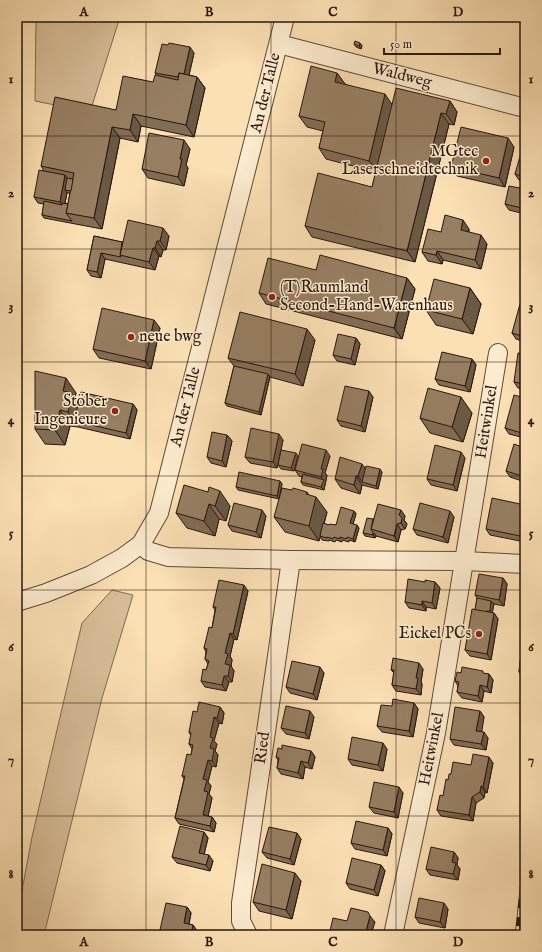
<svg xmlns="http://www.w3.org/2000/svg" width="542" height="952" viewBox="0 0 542 952" font-family="'IM FELL English',serif">
<rect width="100%" height="100%" fill="#fbe0b3"/>
<filter id="stains"><feTurbulence type="fractalNoise" baseFrequency=".005" numOctaves="4"/><feColorMatrix values="0 0 0 0 .2 0 0 0 0 .09 0 0 0 0 .02 0 0 0 .5 -.17"/></filter>
<radialGradient id="worn" r=".72"><stop offset=".6" stop-color="#630" stop-opacity="0"/><stop offset="1" stop-color="#630" stop-opacity=".3"/></radialGradient>
<g fill="#d7bd97" stroke="#806952">
<polygon points="36,17 120,17 90,112 35,101"/>
<polygon points="112,590 133,595 102,698 44,935 17,935 17,917 32,837 82,623"/>
</g>
<g fill="none" stroke-linecap="round" stroke-linejoin="round">
<g stroke="#5e4836" stroke-width="20">
<g id="minor">
<polyline points="279,44 525,108"/>
<polyline points="141,544 148,551 168,557 291,560 464,561 525,564"/>
<polyline points="17,602 46,593 91,575 122,558 141,544 159,513 285,17"/>
<polyline points="248,935 241,921 241,903 291,560"/>
<polyline points="393,935 436,733 498,353"/>
</g>
</g>
<use href="#minor" stroke="#fcebce" stroke-width="18"/>
<g stroke="#2a150c" stroke-width="4.5">
<polyline id="rail" points="517,935 525,859"/>
</g>
<use href="#rail" stroke="#fcebce" stroke-width="3" stroke-dasharray="9" stroke-linecap="butt"/>
</g>
<g fill="#826d55" stroke="#2a150c" fill-rule="evenodd">
<polygon points="360,43 362,46 361,49 356,47 354,44"/>
<path d="M 194,53 L 189,75 L 197,77 L 205,88 L 194,137 L 141,126 L 138,142 L 120,138 L 102,229 L 44,218 L 42,215 L 44,204 L 38,203 L 34,197 L 44,171 L 41,166 L 153,82 L 157,76 L 155,73 ZM 67,193 L 70,193 L 68,204 L 65,203 Z"/>
<polygon points="337,73 345,84 392,104 450,101 457,112 454,125 449,124 415,262 312,237 305,226 372,187 376,172 326,159 319,148 323,131 307,127 299,116"/>
<polygon points="514,147 505,187 457,176 451,167"/>
<polygon points="190,149 186,165 188,168 184,186 148,178 142,169"/>
<polygon points="525,154 525,182 519,180 515,174"/>
<polygon points="525,189 525,214 509,210 505,204"/>
<polygon points="469,229 469,232 487,244 481,269 443,260 442,264 428,261 422,252 441,232"/>
<polygon points="94,236 122,242 169,236 166,250 163,250 161,257 159,256 155,270 105,259 101,278 91,276 87,270"/>
<polygon points="316,270 407,278 415,289 402,339 266,304 259,293"/>
<polygon points="470,288 481,304 473,334 436,325 426,310"/>
<polygon points="525,305 525,342 516,339 512,333"/>
<polygon points="160,328 151,369 99,358 93,349"/>
<polygon points="356,338 360,344 355,365 337,361 333,355"/>
<polygon points="315,340 303,386 270,377 261,415 227,406 225,403 234,366 228,358"/>
<polygon points="525,354 525,389 518,388 514,382"/>
<polygon points="472,359 476,365 470,392 439,385 435,379"/>
<polygon points="76,393 75,397 79,402 133,404 137,410 130,439 78,427 70,426 65,445 45,444 35,429"/>
<polygon points="373,397 365,432 341,426 337,420"/>
<polygon points="525,398 525,438 509,434 505,428"/>
<polygon points="472,413 463,442 430,433 420,418"/>
<polygon points="227,435 232,441 226,467 211,463 207,457"/>
<polygon points="283,440 281,450 298,456 294,471 281,469 278,465 281,453 277,468 250,463 245,457"/>
<polygon points="525,448 525,482 510,477 506,471"/>
<polygon points="330,456 325,473 327,475 324,490 303,485 301,482 302,477 299,476 295,470"/>
<polygon points="465,458 457,491 431,485 427,479"/>
<polygon points="382,472 378,489 362,485 360,494 341,488 335,479"/>
<polygon points="280,481 282,484 279,499 238,490 236,487"/>
<polygon points="208,492 230,506 226,521 219,519 215,536 187,528 176,513"/>
<polygon points="309,495 327,512 324,524 329,525 336,525 354,511 356,514 353,524 359,528 355,542 349,540 349,542 342,540 342,542 336,540 335,542 329,540 329,541 322,540 320,537 319,541 285,532 274,517"/>
<polygon points="525,505 525,542 490,535 486,529"/>
<polygon points="266,516 261,538 232,531 228,525"/>
<polygon points="405,516 404,520 407,524 405,529 401,530 398,542 376,536 375,538 365,536 363,533 373,519"/>
<polygon points="454,517 448,543 417,535 413,529"/>
<polygon points="503,578 507,584 504,606 494,604 492,613 494,613 498,619 491,660 470,656 465,650 475,610 477,598 475,595"/>
<polygon points="425,582 435,582 440,588 436,609 426,607 426,611 409,608 405,602"/>
<polygon points="248,591 237,640 234,639 230,656 232,660 231,666 234,671 232,682 229,682 226,691 205,687 201,681 206,670 208,664 205,659 206,652 204,648 212,628 215,610 213,607"/>
<polygon points="525,620 525,675 521,675 519,672"/>
<polygon points="423,669 421,682 422,684 421,695 396,691 392,685 394,673 391,670"/>
<polygon points="324,673 317,700 290,693 286,687"/>
<polygon points="461,673 489,674 493,680 491,693 484,691 482,702 462,698 457,692 458,686 455,681"/>
<polygon points="414,703 418,709 413,737 382,732 377,726 392,706"/>
<polygon points="220,707 224,713 222,724 219,723 214,741 217,744 215,751 218,755 216,767 212,766 208,782 211,786 209,794 212,798 208,816 212,817 216,823 214,832 179,824 175,818 184,779 182,776 191,755 192,749 189,744 191,736 189,732 197,712"/>
<polygon points="480,711 484,717 481,731 488,738 486,750 454,745 450,739"/>
<polygon points="314,717 309,739 286,734 281,728"/>
<polygon points="387,749 383,771 352,765 348,759"/>
<polygon points="311,751 315,757 312,769 305,767 303,779 281,774 277,768 278,760 276,757"/>
<polygon points="493,763 487,793 485,792 484,798 476,803 473,821 441,816 437,810 443,796 448,780 451,774 471,765"/>
<polygon points="403,793 398,818 374,813 369,807"/>
<polygon points="388,828 392,834 387,856 355,849 351,843"/>
<polygon points="204,832 208,838 204,854 213,861 210,871 177,863 172,857"/>
<polygon points="301,839 294,865 267,858 262,852"/>
<polygon points="454,852 458,858 457,865 460,869 458,880 430,875 426,869"/>
<polygon points="381,865 385,871 378,896 350,889 346,883"/>
<polygon points="301,881 292,919 259,911 253,902"/>
<polygon points="187,907 191,913 189,924 193,925 197,931 196,935 164,935 160,930"/>
<polygon points="448,909 445,928 419,923 415,917"/>
</g>
<g fill="#6a5945" stroke="#2a150c">
<polygon points="360,43 362,46 361,49 359,46"/>
<polygon points="190,47 194,53 187,84 183,78"/>
<polygon points="337,73 345,84 342,93 335,82"/>
<polygon points="197,77 205,88 194,137 186,125"/>
<polygon points="385,94 393,106 377,172 369,161"/>
<polygon points="450,101 457,112 454,125 446,114"/>
<polygon points="441,113 449,124 415,262 407,251"/>
<polygon points="133,114 141,126 138,142 130,130"/>
<polygon points="112,127 120,138 102,229 94,218"/>
<polygon points="508,138 514,147 505,187 499,178"/>
<polygon points="184,140 190,149 186,165 188,168 184,186 178,177 180,159"/>
<polygon points="65,175 69,181 65,190 67,193 64,208 60,202"/>
<polygon points="525,195 525,213 522,208"/>
<polygon points="463,220 469,229 467,239 461,230"/>
<polygon points="163,228 169,236 166,250 160,241"/>
<polygon points="481,235 487,244 481,269 475,260"/>
<polygon points="157,241 163,250 161,257 155,248"/>
<polygon points="153,248 159,256 155,270 149,262"/>
<polygon points="437,251 443,260 442,264 436,255"/>
<polygon points="101,253 105,259 101,278 97,272"/>
<polygon points="407,278 415,289 402,339 394,328"/>
<polygon points="470,288 481,304 473,334 462,319"/>
<polygon points="154,320 160,328 151,369 145,361"/>
<polygon points="307,329 315,340 303,386 295,374"/>
<polygon points="356,338 360,344 355,365 351,359"/>
<polygon points="472,359 476,365 470,392 465,386"/>
<polygon points="268,374 270,377 261,415 259,412"/>
<polygon points="66,378 76,393 75,397 83,408 74,421 68,412 63,391"/>
<polygon points="369,391 373,397 365,432 361,426"/>
<polygon points="461,397 472,413 463,442 452,427"/>
<polygon points="133,404 137,410 130,439 126,433"/>
<polygon points="60,410 70,426 65,445 55,430"/>
<polygon points="279,434 283,440 277,468 273,462"/>
<polygon points="227,435 232,441 226,467 222,461"/>
<polygon points="326,450 330,456 325,473 327,475 324,490 321,487 323,480 321,477 321,469"/>
<polygon points="461,452 465,458 457,491 453,485"/>
<polygon points="296,453 298,456 294,471 291,468"/>
<polygon points="362,464 368,472 362,482 358,476"/>
<polygon points="380,469 382,472 378,489 376,486"/>
<polygon points="356,476 362,485 360,494 354,485"/>
<polygon points="280,481 282,484 279,499 277,496"/>
<polygon points="220,491 230,506 226,521 215,506"/>
<polygon points="307,492 314,503 316,497 327,512 319,541 309,526 306,494"/>
<polygon points="209,504 219,519 215,536 204,521"/>
<polygon points="262,510 266,516 261,538 256,532"/>
<polygon points="401,510 405,516 404,520 407,524 405,529 401,523 399,515"/>
<polygon points="354,511 356,514 352,527 350,523"/>
<polygon points="450,511 454,517 448,543 443,537"/>
<polygon points="397,524 401,530 398,542 394,536"/>
<polygon points="357,525 359,528 355,542 353,539"/>
<polygon points="374,533 376,536 375,538 373,535"/>
<polygon points="503,578 507,584 504,606 499,600"/>
<polygon points="435,582 440,588 436,609 432,603"/>
<polygon points="244,585 248,591 237,640 233,634"/>
<polygon points="422,601 426,607 426,611 422,605"/>
<polygon points="491,601 494,604 492,614 490,611"/>
<polygon points="494,613 498,619 491,660 487,654"/>
<polygon points="230,633 234,639 230,656 232,660 231,666 234,671 232,682 228,676 225,664 225,653"/>
<polygon points="419,663 423,669 421,682 422,684 421,695 416,689 416,678"/>
<polygon points="320,667 324,673 317,700 313,694"/>
<polygon points="489,674 493,680 491,693 487,687"/>
<polygon points="224,676 229,682 226,691 222,685"/>
<polygon points="480,685 484,691 482,702 478,696"/>
<polygon points="414,703 418,709 413,737 409,731"/>
<polygon points="220,707 224,713 222,724 217,718"/>
<polygon points="310,711 314,717 309,739 305,733"/>
<polygon points="480,711 484,717 481,737 476,731"/>
<polygon points="214,717 219,723 214,741 217,744 215,751 218,755 216,767 212,761 210,748 210,737"/>
<polygon points="484,732 488,738 486,750 481,744"/>
<polygon points="383,743 387,749 383,771 378,765"/>
<polygon points="311,751 315,757 312,769 308,763"/>
<polygon points="489,757 493,763 487,793 483,787"/>
<polygon points="208,760 212,766 208,782 211,786 209,794 212,798 207,821 203,815 204,791 203,779"/>
<polygon points="301,761 305,767 303,779 298,773"/>
<polygon points="481,786 485,792 484,798 480,792"/>
<polygon points="399,787 403,793 398,818 394,812"/>
<polygon points="472,797 476,803 473,821 469,815"/>
<polygon points="212,817 216,823 214,832 210,826"/>
<polygon points="388,828 392,834 387,856 383,850"/>
<polygon points="204,832 208,838 203,859 199,853"/>
<polygon points="297,833 301,839 294,865 290,859"/>
<polygon points="454,852 458,858 457,865 460,869 458,880 453,874 452,862"/>
<polygon points="209,855 213,861 210,871 206,865"/>
<polygon points="381,865 385,871 378,896 374,890"/>
<polygon points="295,873 301,881 292,919 286,910"/>
<polygon points="444,903 448,909 445,928 440,922"/>
<polygon points="187,907 191,913 188,929 184,923"/>
<polygon points="370,916 375,922 371,935 365,935"/>
<polygon points="193,925 197,931 196,935 191,935"/>
</g>
<g fill="#977f63" stroke="#2a150c">
<polygon points="355,41 360,43 359,46 354,44"/>
<polygon points="169,43 190,47 184,74 179,73 178,77 155,73 162,44 168,45"/>
<polygon points="311,66 337,73 335,82 385,94 369,161 319,148 325,122 299,116"/>
<polygon points="179,73 197,77 186,125 133,114 130,130 112,127 94,218 66,213 74,173 41,166 55,97 116,110 123,76 153,82 155,75 178,80"/>
<polygon points="396,88 450,101 446,114 441,113 407,251 305,226 318,173 372,187"/>
<polygon points="461,127 508,138 499,178 451,167"/>
<polygon points="149,133 184,140 180,159 182,159 178,177 142,169"/>
<polygon points="521,153 525,154 525,177 515,174"/>
<polygon points="39,170 65,175 60,202 34,197"/>
<polygon points="67,178 73,179 71,191 65,190"/>
<polygon points="509,186 525,189 525,195 522,208 505,204"/>
<polygon points="44,201 62,205 62,203 68,204 66,213 72,221 42,215"/>
<polygon points="445,215 463,220 461,230 481,235 475,260 437,251 436,255 422,252 428,229 441,232"/>
<polygon points="128,220 163,228 160,241 157,241 155,248 153,248 149,262 120,255"/>
<polygon points="94,236 122,242 120,255 121,257 101,253 97,272 87,270"/>
<polygon points="320,255 407,278 394,328 259,293 268,258 316,270"/>
<polygon points="434,279 470,288 462,319 426,310"/>
<polygon points="520,304 525,305 525,337 512,333"/>
<polygon points="102,308 154,320 145,361 93,349"/>
<polygon points="240,312 307,329 295,374 228,358"/>
<polygon points="338,334 356,338 351,359 333,355"/>
<polygon points="442,352 472,359 465,386 435,379"/>
<polygon points="518,353 525,354 525,384 514,382"/>
<polygon points="234,366 268,374 259,412 225,403"/>
<polygon points="35,371 66,378 63,391 72,393 68,412 60,410 55,430 35,429"/>
<polygon points="345,386 369,391 361,426 337,420"/>
<polygon points="428,388 461,397 452,427 420,418"/>
<polygon points="81,392 133,404 126,433 74,421"/>
<polygon points="514,395 525,398 525,434 505,428"/>
<polygon points="251,428 279,434 273,462 245,457"/>
<polygon points="212,432 227,435 222,461 207,457"/>
<polygon points="302,444 326,450 321,469 323,469 321,477 295,470"/>
<polygon points="514,444 525,448 525,477 506,471"/>
<polygon points="435,445 461,452 453,485 427,479"/>
<polygon points="281,450 296,453 291,468 278,465"/>
<polygon points="340,457 362,464 358,476 356,476 354,485 335,479"/>
<polygon points="366,466 380,469 376,486 362,482"/>
<polygon points="239,472 280,481 277,496 236,487"/>
<polygon points="303,474 324,480 321,487 301,482"/>
<polygon points="184,485 208,492 209,487 220,491 215,506 209,504 204,521 176,513"/>
<polygon points="282,488 292,490 293,488 307,492 306,494 316,497 309,526 274,517"/>
<polygon points="492,498 525,505 525,537 486,529"/>
<polygon points="234,503 262,510 256,532 228,525"/>
<polygon points="420,503 450,511 443,537 413,529"/>
<polygon points="378,504 401,510 399,515 402,518 401,523 397,524 394,536 371,529"/>
<polygon points="341,507 354,511 350,523 357,525 353,539 347,537 346,539 340,537 340,539 334,537 333,539 327,537 327,538 320,536 323,523 329,525 330,524 336,525"/>
<polygon points="367,518 373,519 371,529 373,533 373,535 363,533"/>
<polygon points="479,574 503,578 499,600 475,595"/>
<polygon points="408,579 425,582 425,580 435,582 432,603 422,601 422,605 405,602"/>
<polygon points="219,580 244,585 233,634 230,633 225,653 228,654 225,664 230,665 228,676 224,676 222,685 201,681 203,669 206,670 209,661 205,659 207,649 204,648 209,627 212,628 216,607 213,607"/>
<polygon points="477,598 491,601 490,611 486,611 486,612 475,610"/>
<polygon points="472,609 494,613 487,654 465,650"/>
<polygon points="525,620 525,673 519,672"/>
<polygon points="393,658 419,663 416,678 418,678 416,689 392,685 394,670 391,670"/>
<polygon points="292,661 320,667 313,694 286,687"/>
<polygon points="462,667 483,671 483,673 489,674 487,687 480,685 478,696 457,692 459,682 455,681 457,672 461,673"/>
<polygon points="393,699 414,703 409,731 377,726 381,705 392,706"/>
<polygon points="199,702 220,707 217,718 214,717 210,737 213,738 210,748 214,749 212,761 208,760 203,779 207,780 204,791 208,792 203,815 212,817 210,826 175,818 185,776 182,776 187,754 191,755 193,745 189,744 191,733 189,732 193,711 197,712"/>
<polygon points="286,706 310,711 305,733 281,728"/>
<polygon points="455,707 480,711 476,731 484,732 481,744 450,739"/>
<polygon points="352,737 383,743 378,765 348,759"/>
<polygon points="282,745 311,751 308,763 301,761 298,773 277,768 279,758 276,757 278,748 282,749"/>
<polygon points="473,754 489,757 483,787 481,786 480,792 472,797 469,815 437,810 440,795 443,796 446,779 448,780 449,774 451,774 453,762 471,765"/>
<polygon points="374,782 399,787 394,812 369,807"/>
<polygon points="356,821 388,828 383,850 351,843"/>
<polygon points="180,826 204,832 199,853 209,855 206,865 172,857"/>
<polygon points="269,827 297,833 290,859 262,852"/>
<polygon points="431,847 454,852 452,862 456,863 453,874 426,869"/>
<polygon points="352,858 381,865 374,890 346,883"/>
<polygon points="262,864 295,873 286,910 253,902"/>
<polygon points="419,898 444,903 440,922 415,917"/>
<polygon points="166,903 187,907 184,923 193,925 191,935 184,935 160,930"/>
<polygon points="351,908 368,912 370,916 365,935 329,935 333,918 347,921"/>
</g>
<path fill="none" stroke="#2a150c" stroke-width="1" stroke-opacity="0.55" d="M 146,17 L 146,935M 271,17 L 271,935M 396,17 L 396,935M 17,136 L 525,136M 17,249 L 525,249M 17,362 L 525,362M 17,476 L 525,476M 17,590 L 525,590M 17,703 L 525,703M 17,816 L 525,816"/>
<g fill="#8f2418" stroke="#fcebce" stroke-width="1.5">
<circle cx="486" cy="161" r="4"/>
<circle cx="272" cy="297" r="4"/>
<circle cx="131" cy="337" r="4"/>
<circle cx="115" cy="411" r="4"/>
<circle cx="479" cy="634" r="4"/>
</g>
<g text-anchor="middle" dominant-baseline="central" stroke-width="3" stroke-linejoin="round" paint-order="stroke">
<g font-size="16" fill="#2a150c" stroke="#fcebce">
<text transform="translate(402 76) rotate(14)">Waldweg</text>
<text transform="translate(266 93) rotate(-76)">An der Talle</text>
<text transform="translate(186 407) rotate(-76)">An der Talle</text>
<text transform="translate(487 422) rotate(-81)">Heitwinkel</text>
<text transform="translate(263 748) rotate(-82)">Ried</text>
<text transform="translate(432 749) rotate(-79)">Heitwinkel</text>
</g>
<g font-size="16" fill="#2a150c" stroke="#fcebce" text-anchor="end">
<text x="478" y="152">MGtec<tspan x="478" dy="18">Laserschneidtechnik</tspan></text>
<text x="280" y="288" text-anchor="start">(T)Raumland<tspan x="280" dy="18">Second-Hand-Warenhaus</tspan></text>
<text x="139" y="337" text-anchor="start">neue bwg</text>
<text x="107" y="402">Stöber<tspan x="107" dy="18">Ingenieure</tspan></text>
<text x="471" y="634">Eickel PCs</text>
</g>
</g>
<rect width="542" height="952" fill="none" stroke="#fbe0b3" stroke-width="44"/>
<path d="M384 48v6h116v-6" fill="none" stroke="#2a150c" stroke-width="2"/>
<text x="390" y="48" font-size="12" fill="#2a150c" stroke="#fcebce" stroke-width="3" paint-order="stroke">50 m</text>
<rect x="22" y="22" width="498" height="908" fill="none" stroke="#2a150c" stroke-width="1.5"/>
<g font-size="13" text-anchor="middle" font-weight="bold" fill="#2a150c">
<text x="84" y="16">A</text>
<text x="209" y="16">B</text>
<text x="333" y="16">C</text>
<text x="458" y="16">D</text>
<text x="11" y="83">1</text>
<text x="531" y="83">1</text>
<text x="11" y="197">2</text>
<text x="531" y="197">2</text>
<text x="11" y="310">3</text>
<text x="531" y="310">3</text>
<text x="11" y="424">4</text>
<text x="531" y="424">4</text>
<text x="11" y="537">5</text>
<text x="531" y="537">5</text>
<text x="11" y="651">6</text>
<text x="531" y="651">6</text>
<text x="11" y="764">7</text>
<text x="531" y="764">7</text>
<text x="11" y="878">8</text>
<text x="531" y="878">8</text>
<text x="84" y="946">A</text>
<text x="209" y="946">B</text>
<text x="333" y="946">C</text>
<text x="458" y="946">D</text>
</g>
<rect width="100%" height="100%" filter="url(#stains)"/>
<rect width="100%" height="100%" fill="url(#worn)"/>
</svg>
